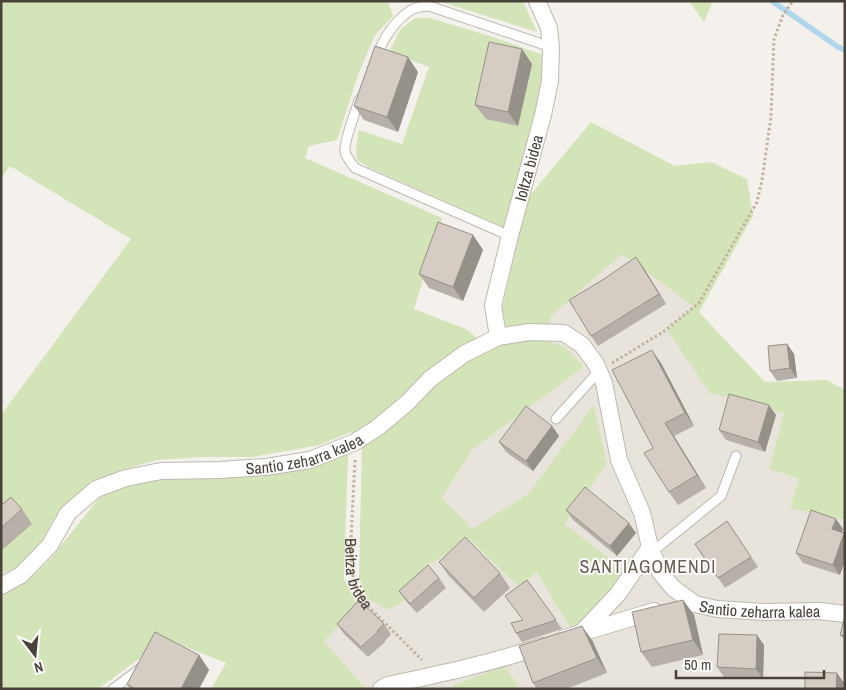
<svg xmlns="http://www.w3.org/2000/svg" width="846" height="690" viewBox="0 0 846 690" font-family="'Archivo Narrow',sans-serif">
<rect width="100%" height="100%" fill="#f4f1ec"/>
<polygon fill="#e8e3db" points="622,253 693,306 710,393 784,413 769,469 799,479 790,508 845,520 845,689 521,689 504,666 444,689 366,689 324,641 367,598 386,610 400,604 429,564 471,541 520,588 535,570 622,569 565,524 607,463 594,406 528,494 472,529 442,498 472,450 584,367 546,340 551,315"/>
<g fill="#d4e4b9">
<polygon points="1,1 388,1 393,16 375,35 358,75 337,140 309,146 305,158 442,218 414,309 466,329 490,349 512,341 501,313 527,199 591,122 675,166 711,162 747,179 753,216 699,312 765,382 827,380 845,390 845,520 790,508 799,479 769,469 784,413 710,393 667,330 693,306 622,254 551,316 546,340 566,348 584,367 472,450 442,498 472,529 528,494 594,405 607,463 565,524 623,569 610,590 572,631 536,571 520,588 471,541 429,564 400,604 387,610 367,598 359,577 362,444 351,432 320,445 253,457 202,457 157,460 118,471 87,486 55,517 40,544 18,567 1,574 1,415 131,239 10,166 1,178"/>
<polygon points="438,1 523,1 537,32"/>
<polygon points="689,1 713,1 704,22"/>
<polygon points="415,18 430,18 493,37 543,55 539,101 505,228 370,168 357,160 356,149 359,130 402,144 429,67 389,52 400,30"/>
<polygon points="348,453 344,579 358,607 324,641 366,689 211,689 226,663 166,639 98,689 1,689 1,596 30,579 52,557 99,498 128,484 162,476 216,475 259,477 312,467"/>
<polygon points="504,666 521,689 444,689"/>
</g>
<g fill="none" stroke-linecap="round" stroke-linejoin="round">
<polyline stroke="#afd6ea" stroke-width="5.5" points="772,1 838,47 845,50"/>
<g stroke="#bfb9af" stroke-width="11">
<g id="lane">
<path d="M 376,59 C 382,40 395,19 413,9 C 418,7 424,6 429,6 L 551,47"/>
<path d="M 359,100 C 356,112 344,139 345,151 C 346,157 351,163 355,168 L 510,236"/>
<polyline points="556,419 599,371"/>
<polyline points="652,552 721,496 736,456"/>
<polyline points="113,689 141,668"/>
</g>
</g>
<g stroke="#bfb9af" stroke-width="18">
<g id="street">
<path id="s2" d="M 498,337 L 493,305 L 510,236 L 543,115 L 550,81 L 551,47 L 549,28 L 537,1"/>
<path id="s3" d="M 1,586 L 21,575 L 50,545 L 68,513 L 96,489 L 126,478 L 161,471 L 219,470 L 266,467 L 310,460 L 355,442 L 377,428 L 407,403 L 430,379 L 464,354 L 498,337 L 529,332 L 564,333 L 582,345 L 596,364 L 604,383 L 619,460 L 642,513 L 650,547 L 660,572 L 673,588 L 695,604 L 717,609 L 764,612 L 819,611 L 845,614"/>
<polyline points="583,631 618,594 650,547"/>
<polyline points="565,638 654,611"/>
<path d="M 381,689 L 388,685 C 440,674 492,663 542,646"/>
</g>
</g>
<g stroke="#c0b3a2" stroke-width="3" stroke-dasharray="2.5 2.5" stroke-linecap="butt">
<polyline points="612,363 663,332 699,303 757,202 762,180 771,117 774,39 783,15 793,1"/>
<path id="s1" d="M 355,460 L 351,539 L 352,572 L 356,588 L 369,607 L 422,660"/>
</g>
<use href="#lane" stroke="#fff" stroke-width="9"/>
<use href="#street" stroke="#fff" stroke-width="16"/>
</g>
<g fill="#b7b0a8">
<polygon points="532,64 518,126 486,119 475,105"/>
<polygon points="418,72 398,132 364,120 354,106"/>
<polygon points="473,235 483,250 463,301 429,288 419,274"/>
<polygon points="643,267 666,304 598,346 591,336"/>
<polygon points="787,344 794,354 797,378 777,381 770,371"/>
<polygon points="661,363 694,426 674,436 706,488 678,505 669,492"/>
<polygon points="776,415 765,452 726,440 719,430"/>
<polygon points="552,426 559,436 533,471 506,452 499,442"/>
<polygon points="1,502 3,504 22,509 32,524 1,551"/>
<polygon points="566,510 636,533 617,556 573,520"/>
<polygon points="836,519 843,529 842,533 840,575 803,563 796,553"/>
<polygon points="727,521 758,567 725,588 695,544"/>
<polygon points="439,562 500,573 510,588 484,612 449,576"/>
<polygon points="439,578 446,588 417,613 406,601 399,591"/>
<polygon points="527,580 562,629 522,642 516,633 523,620"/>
<polygon points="683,600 694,615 703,655 652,667 641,652"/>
<polygon points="845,616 845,641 840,635"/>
<polygon points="337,624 384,624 391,634 385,641 385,642 368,657 344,634"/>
<polygon points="592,640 607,673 566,689 537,689 533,683"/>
<polygon points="764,645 763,679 724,677 717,667"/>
<polygon points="199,655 209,670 199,689 130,689 127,684"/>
</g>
<g fill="#959088">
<polygon points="522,49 532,64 518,126 508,112"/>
<polygon points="408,57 418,72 398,132 387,117"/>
<polygon points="473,235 483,250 463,301 453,287"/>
<polygon points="636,257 643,267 666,304 659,294"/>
<polygon points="787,344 794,354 797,378 790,368"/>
<polygon points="652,350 661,363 694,426 685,413"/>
<polygon points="769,405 776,415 765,452 758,442"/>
<polygon points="665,423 674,436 706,488 697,475"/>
<polygon points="552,426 559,436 533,471 526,461"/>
<polygon points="836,519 843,529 839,539 832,529"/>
<polygon points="629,523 636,533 617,556 610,546"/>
<polygon points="844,533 845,561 840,575 833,565"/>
<polygon points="683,600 694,615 703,655 693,640"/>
<polygon points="582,626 592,640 607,673 597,658"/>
<polygon points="757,635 764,645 763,679 756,669"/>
<polygon points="199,655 209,670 199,689 181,689"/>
<polygon points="837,673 844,683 843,689 836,689"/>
</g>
<g fill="#d5cdc3" stroke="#959088">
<polygon points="489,42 522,49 508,112 475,105"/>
<polygon points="375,46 408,57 387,117 354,106"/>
<polygon points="438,222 473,235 453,287 419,274"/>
<polygon points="636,257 659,294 591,336 569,300 604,279"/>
<polygon points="787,344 790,368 770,371 768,346"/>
<polygon points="652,350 685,413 665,423 697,475 669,492 644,453 653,448 612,370"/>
<polygon points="729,394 769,405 758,442 719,430"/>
<polygon points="526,406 552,426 526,461 499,442"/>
<polygon points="585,487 629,523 610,546 566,510"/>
<polygon points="11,497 22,509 1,528 1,502 3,504"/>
<polygon points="811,510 836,519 832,529 844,533 833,565 796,553"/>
<polygon points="727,521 751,557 718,578 695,544"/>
<polygon points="465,537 500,573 474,598 439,562"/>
<polygon points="428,565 439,578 410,604 399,591"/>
<polygon points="527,580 556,620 516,633 511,623 523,620 505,596"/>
<polygon points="359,600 384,624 377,631 378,632 361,647 337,624"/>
<polygon points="683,600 693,640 641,652 632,612"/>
<polygon points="845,616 845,636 840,635"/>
<polygon points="582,626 597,658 533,683 519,646"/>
<polygon points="155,632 199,655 181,689 135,689 127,684"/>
<polygon points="719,634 757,635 756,669 717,667"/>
<polygon points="805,672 837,673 836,689 805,689"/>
</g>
<g text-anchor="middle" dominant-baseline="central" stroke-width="4" stroke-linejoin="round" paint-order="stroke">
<g font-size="16" fill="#48423a" stroke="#fff">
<text stroke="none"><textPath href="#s2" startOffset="174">Ioltza bidea</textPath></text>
<text stroke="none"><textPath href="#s3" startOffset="351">Santio zeharra kalea</textPath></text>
<text stroke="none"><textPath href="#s1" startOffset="115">Beitza bidea</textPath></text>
<text stroke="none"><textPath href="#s3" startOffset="1026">Santio zeharra kalea</textPath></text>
</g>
<g font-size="18" letter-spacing="1" fill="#6a5f52" stroke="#fff">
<text x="648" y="566">SANTIAGOMENDI</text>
</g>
</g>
<rect width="846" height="690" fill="none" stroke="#48423a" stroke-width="5"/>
<g transform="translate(35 655) rotate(164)" stroke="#ffffff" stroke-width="4" paint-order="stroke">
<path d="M0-4L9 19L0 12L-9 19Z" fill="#48423a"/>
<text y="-8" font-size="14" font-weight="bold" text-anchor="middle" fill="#48423a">N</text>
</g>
<path d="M676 670v8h148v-8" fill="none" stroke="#48423a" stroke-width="2.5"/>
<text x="684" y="670" font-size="15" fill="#48423a" stroke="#ffffff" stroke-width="4" paint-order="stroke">50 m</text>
</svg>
